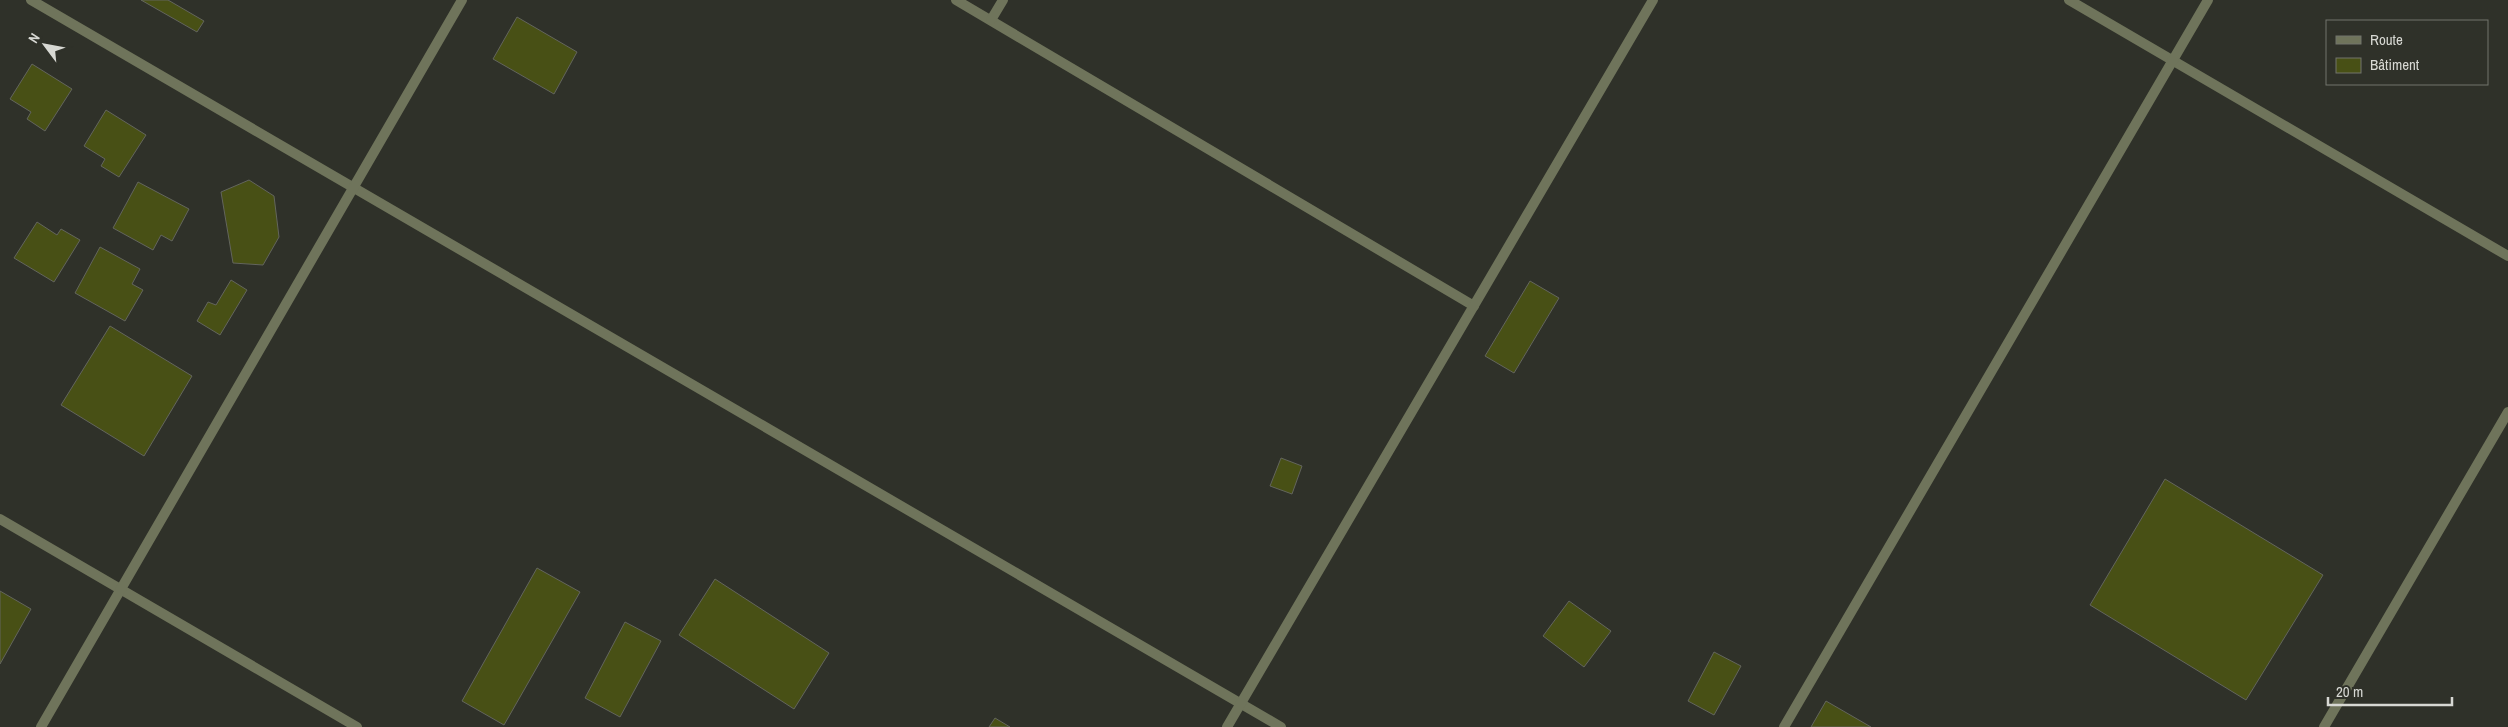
<svg xmlns="http://www.w3.org/2000/svg" width="2508" height="727" viewBox="0 0 2508 727" font-family="'Archivo Narrow',sans-serif">
<rect width="100%" height="100%" fill="#2f3129"/>
<g fill="#485015" stroke="#63655d">
<polygon points="141,0 168,0 204,21 197,32"/>
<polygon points="517,17 577,52 554,94 493,59"/>
<polygon points="32,64 72,89 45,131 27,119 31,112 10,99"/>
<polygon points="106,110 146,135 119,177 101,166 105,159 84,146"/>
<polygon points="249,180 274,196 279,237 263,265 233,263 221,192"/>
<polygon points="138,182 189,209 172,241 161,235 153,250 113,228"/>
<polygon points="37,222 57,235 61,229 80,240 54,282 14,258"/>
<polygon points="100,247 140,269 132,284 143,290 125,321 75,293"/>
<polygon points="231,280 247,290 220,335 197,321 208,302 216,305"/>
<polygon points="1530,281 1559,298 1514,373 1485,356"/>
<polygon points="110,326 192,376 144,456 61,405"/>
<polygon points="1281,458 1302,466 1292,494 1270,486"/>
<polygon points="2165,479 2323,575 2246,700 2090,605"/>
<polygon points="537,568 580,592 504,725 462,701"/>
<polygon points="715,579 829,653 794,709 679,635"/>
<polygon points="0,591 31,609 0,664"/>
<polygon points="1569,601 1611,631 1584,667 1543,636"/>
<polygon points="625,622 661,641 620,717 585,698"/>
<polygon points="1714,652 1741,666 1714,715 1688,701"/>
<polygon points="1826,701 1871,727 1811,727"/>
<polygon points="995,718 1010,727 989,727"/>
</g>
<g fill="none" stroke-linecap="round" stroke-linejoin="round">
<g stroke="#6f745b" stroke-width="10">
<polyline points="31,0 1281,727"/>
<polyline points="956,0 1474,306"/>
<polyline points="2069,0 2508,256"/>
<polyline points="991,20 1003,0"/>
<polyline points="0,519 357,727"/>
<polyline points="41,727 462,0"/>
<polyline points="1227,727 1653,0"/>
<polyline points="1784,727 2208,0"/>
<polyline points="2324,727 2508,412"/>
</g>
</g>
<rect x="2326" y="20" width="162" height="65" fill="#2f3129" stroke="#72746d"/>
<rect x="2336" y="36" width="25" height="8" fill="#6f745b" stroke="#72746d"/>
<text x="2370" y="45" font-size="15" fill="#d7d8d3">Route</text>
<rect x="2336" y="58" width="25" height="15" fill="#485015" stroke="#72746d"/>
<text x="2370" y="70" font-size="15" fill="#d7d8d3">Bâtiment</text>
<g transform="translate(45 45) rotate(302)" stroke="#2f3129" stroke-width="4" paint-order="stroke">
<path d="M0-4L9 19L0 12L-9 19Z" fill="#d7d8d3"/>
<text y="-8" font-size="14" font-weight="bold" text-anchor="middle" fill="#d7d8d3">N</text>
</g>
<path d="M2328 697v8h124v-8" fill="none" stroke="#d7d8d3" stroke-width="2.5"/>
<text x="2336" y="697" font-size="15" fill="#d7d8d3" stroke="#2f3129" stroke-width="4" paint-order="stroke">20 m</text>
</svg>
